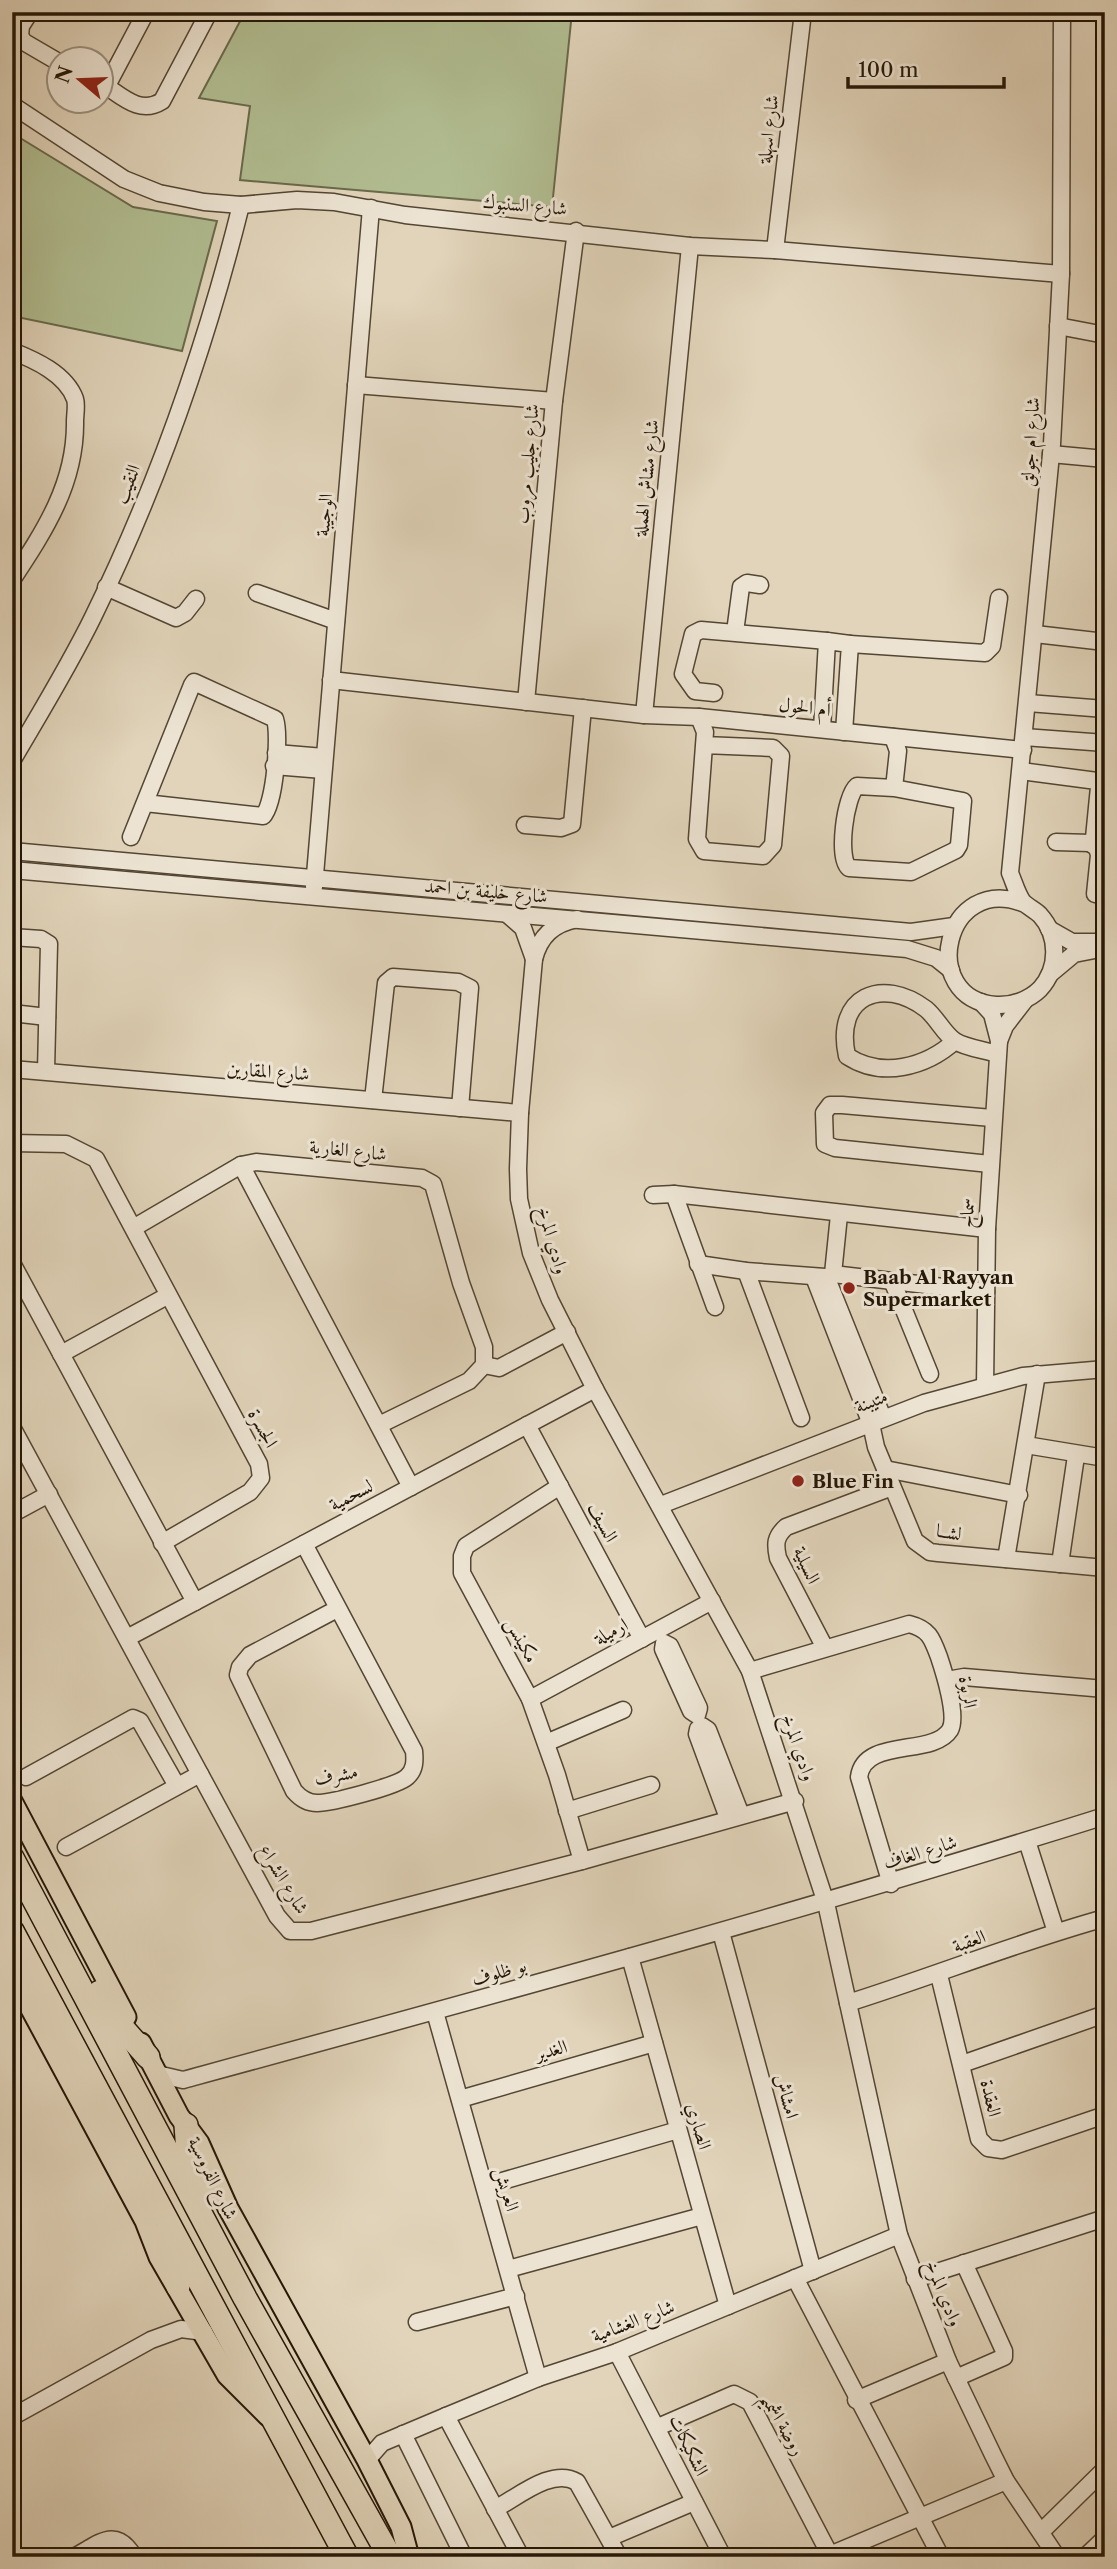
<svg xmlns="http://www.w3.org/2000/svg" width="1117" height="2569" viewBox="0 0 1117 2569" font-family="'Libre Caslon Text',Amiri,serif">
<rect width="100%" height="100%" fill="#e1d4ba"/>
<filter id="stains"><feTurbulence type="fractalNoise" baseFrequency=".00286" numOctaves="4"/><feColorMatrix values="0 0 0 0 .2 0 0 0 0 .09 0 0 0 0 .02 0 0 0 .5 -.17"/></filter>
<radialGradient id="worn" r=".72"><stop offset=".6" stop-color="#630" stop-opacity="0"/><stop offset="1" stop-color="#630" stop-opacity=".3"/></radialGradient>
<g fill="#b1bd91" stroke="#6a6a4c" stroke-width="2">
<polygon points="245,12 572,12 552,207 240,180 250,106 199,98"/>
<polygon points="12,133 133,207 217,221 182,351 12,316"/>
</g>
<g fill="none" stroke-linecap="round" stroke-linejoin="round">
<g stroke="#534633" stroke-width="19">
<g id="minor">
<polyline points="30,12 21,26 20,36 24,42 60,63"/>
<polyline points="102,84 110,80 146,12"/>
<path d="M 103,84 C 123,97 140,115 162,101 L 209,12"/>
<polyline points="12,105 124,179 159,193 204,202 241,205 297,200 334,202 405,215 690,246 775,250 1061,274"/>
<polyline points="775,250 803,12"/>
<polyline points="1058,326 1105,335"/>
<path d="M 12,351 C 35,360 66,374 75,399 C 77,405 75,415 75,421 C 76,483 45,530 12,580"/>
<polyline points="356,385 554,401"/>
<polyline points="1051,454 1105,459"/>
<polyline points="106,587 176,618 185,613 196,599"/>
<polyline points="257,593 336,621"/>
<polyline points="735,632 741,587 747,583 760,585"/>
<polyline points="1035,634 1105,642"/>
<polyline points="850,644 985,653 992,646 999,598"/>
<polyline points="331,680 644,715 699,717 1023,750"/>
<polyline points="714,693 695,691 683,674 693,634 701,630 827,641"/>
<polyline points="526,702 554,401 576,231"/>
<polyline points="1028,703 1105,709"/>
<polyline points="644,715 690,246"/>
<polyline points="699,717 705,732 697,839 704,851 763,856 773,845 781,756 773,748 704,745"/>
<polyline points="822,729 827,641 850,644 844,732"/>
<path d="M 893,737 L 898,751 L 894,788 L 857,786 C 845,796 837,858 849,868 L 911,872 L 956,850 L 959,845 L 963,801 L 894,788"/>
<polyline points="1024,737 1105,743"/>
<polyline points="276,753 324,757"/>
<path d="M 12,761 C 40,713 69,666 93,617 C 157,486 206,346 241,205"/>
<polyline points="274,766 323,770"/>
<polyline points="1021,771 1097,781 1099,787 1094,838 1090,843 1056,842"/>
<polyline points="525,825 561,828 572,824 583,708"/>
<path d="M 131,837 L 192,685 L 194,682 L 275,719 C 280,735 275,804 263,816 L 145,803"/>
<polyline points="1090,843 1097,848 1099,855 1095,894"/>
<polyline points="12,851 911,932 954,926"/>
<polyline points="12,870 907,949 936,958 951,970"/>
<polyline points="314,887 371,208"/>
<path d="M 1025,904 C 944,871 917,999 996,1005 C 1012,1006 1029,1000 1040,989 C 1059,968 1059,936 1040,915 C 1035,910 1028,907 1023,902 C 1017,894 1014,882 1010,873 L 1052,444 L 1061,274 L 1062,12"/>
<polyline points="507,914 523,928 534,959"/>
<path d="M 577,919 C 553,924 540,936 534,959 L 520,1113 L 518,1169 L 519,1199 L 531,1253 L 550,1300 L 595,1389 L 750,1671 L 826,1903 L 899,2235 L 948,2361 L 993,2455 L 1006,2481 L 1057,2557"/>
<polyline points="1049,929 1072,942 1095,942"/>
<polyline points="12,937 41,939 49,944 46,1071"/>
<polyline points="1050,974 1074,954 1105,948"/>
<polyline points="981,1002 992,1014 999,1041 987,1229 985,1386"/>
<polyline points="12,1013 47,1017"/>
<path d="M 955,1041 C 926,1067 882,1079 847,1056 C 834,996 882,976 926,1009 C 937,1018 944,1034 955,1041 C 966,1048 985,1050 997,1054"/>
<polyline points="999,1041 1005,1026 1025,1000"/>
<polyline points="12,1069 520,1113"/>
<polyline points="373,1100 386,983 393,977 458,982 470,988 460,1108"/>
<polyline points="12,1143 66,1144 96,1159 259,1464 261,1478 250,1492 162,1543"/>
<polyline points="990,1164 835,1148 825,1144 824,1113 830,1105 842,1105 992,1118"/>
<polyline points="241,1165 411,1487"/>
<polyline points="674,1194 715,1307"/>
<polyline points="653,1195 674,1194 987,1229"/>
<polyline points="839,1215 833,1274 986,1292"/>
<polyline points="135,1227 241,1165 256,1162 422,1178 433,1184 461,1283 484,1347 484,1365 469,1381 379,1425"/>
<polyline points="12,1263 195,1602"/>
<polyline points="698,1264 746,1271 825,1277"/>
<polyline points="746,1271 801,1418"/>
<polyline points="814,1277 871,1424 876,1447 915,1541 930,1552 938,1553 1105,1568"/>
<polyline points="828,1281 883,1418"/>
<polyline points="893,1283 930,1374"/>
<polyline points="61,1354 167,1296"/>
<polyline points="484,1365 499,1368 567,1332"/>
<polyline points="527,1425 642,1639"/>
<polyline points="12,1427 277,1916 290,1931 311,1931 582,1861 795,1801"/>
<polyline points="1026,1445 1105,1458"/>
<polyline points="885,1469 1019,1495"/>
<polyline points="560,1486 466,1546 462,1556 462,1573 530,1699 557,1775 582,1861"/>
<polyline points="661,1505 924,1403 1023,1376 1105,1369"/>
<polyline points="12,1514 49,1494"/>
<path d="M 304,1544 L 414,1751 C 415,1761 415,1770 407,1777 C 397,1786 332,1803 317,1803 C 307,1803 300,1798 294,1791 L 238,1675 L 240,1667 L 250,1655 L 337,1609"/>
<polyline points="1006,1559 1037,1374"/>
<polyline points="1060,1564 1076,1456"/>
<polyline points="127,1638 595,1389"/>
<polygon points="664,1643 670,1646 699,1708 697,1715 691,1711 663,1649"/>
<path d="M 825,1648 L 778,1558 C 775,1544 775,1537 786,1527 L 892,1487"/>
<path d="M 750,1671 L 909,1624 C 929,1629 932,1638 939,1657 C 944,1672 958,1716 950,1730 C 933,1757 864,1737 859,1777 L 891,1884"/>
<polyline points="947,1680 964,1677 1105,1689"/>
<polyline points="530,1699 712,1601"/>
<polyline points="546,1743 623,1710"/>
<polyline points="26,1777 133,1718 140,1721 177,1786"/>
<polyline points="567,1811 651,1785"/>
<polyline points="728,1818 697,1734 698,1729 702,1726 708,1730 741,1815"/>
<polyline points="1027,1841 1056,1932"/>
<polyline points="66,1847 200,1774"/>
<polyline points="721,1932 813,2271"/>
<polyline points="630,1957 728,2306"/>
<polyline points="939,1975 979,2139 988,2148 1002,2150 1105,2115"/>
<path d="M 848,2003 C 934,1976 1018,1942 1105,1918"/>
<polyline points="435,2012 538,2378"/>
<polyline points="962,2064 1105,2014"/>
<path d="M 157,2074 L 183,2080 C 491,1996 800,1912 1105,1816"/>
<polyline points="460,2099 654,2043"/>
<polyline points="485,2186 678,2130"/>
<polyline points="508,2269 702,2216"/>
<polyline points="795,2278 941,2557"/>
<polyline points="915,2279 1105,2218"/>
<polyline points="417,2322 516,2296"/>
<polyline points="617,2352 723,2557"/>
<polyline points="956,2378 1004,2357 1004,2351 964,2263"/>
<polyline points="856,2400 948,2361"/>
<polyline points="446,2416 521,2557"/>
<polyline points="12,2417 151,2340 181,2329 204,2332"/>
<polyline points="658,2427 734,2394 750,2402 830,2555"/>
<polyline points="403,2434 464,2557"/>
<polyline points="367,2460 382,2443 446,2416 538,2378 617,2352 899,2235"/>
<path d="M 495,2509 C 518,2497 552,2467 577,2482 L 619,2557"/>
<polyline points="1041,2532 1105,2469"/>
<polyline points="609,2538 694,2502"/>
<path d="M 74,2557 C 99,2544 116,2525 134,2557"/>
<polyline points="825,2557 1006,2481"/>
<polyline points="1085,2557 1105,2538"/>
</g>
</g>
<g stroke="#241606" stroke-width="23">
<g id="major">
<polyline points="12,1801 126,2017"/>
<polyline points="12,1974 145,2221 159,2257 227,2375 268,2416"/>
<polyline points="141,2043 179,2116 199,2143 228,2208 367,2460 401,2527 409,2557"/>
</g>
</g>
<g stroke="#241606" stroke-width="26">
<g id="highway">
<polyline points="12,1858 245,2298 390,2557"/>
<polyline points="12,1931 347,2557"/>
<polyline points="100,1992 119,2024 148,2057"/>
<polyline points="186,2125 188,2152 204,2191"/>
<polyline points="164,2236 172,2255 178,2286"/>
</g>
</g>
<use href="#minor" stroke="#ece3d2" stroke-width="16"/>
<use href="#major" stroke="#e1d4ba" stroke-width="19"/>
<use href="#highway" stroke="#e1d4ba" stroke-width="23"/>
</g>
<g fill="#8f2418" stroke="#ece3d2" stroke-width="2.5">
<circle cx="849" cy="1288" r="7"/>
<circle cx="798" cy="1481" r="7"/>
</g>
<g text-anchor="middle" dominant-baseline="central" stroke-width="6" stroke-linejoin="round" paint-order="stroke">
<g font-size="19" fill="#241606" stroke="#ece3d2">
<text transform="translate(768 129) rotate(-83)">شارع اسهلة</text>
<text transform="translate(525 205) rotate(5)">شارع السنبوك</text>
<text transform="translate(1030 442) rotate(-86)">شارع ام جولق</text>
<text transform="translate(527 464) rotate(-85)">شارع جليب مروب</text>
<text transform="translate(646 478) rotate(-84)">شارع مشاش الهملة</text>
<text transform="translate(127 484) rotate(-68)">النقيب</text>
<text transform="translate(324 515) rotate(-85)">الوجيبة</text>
<text transform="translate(805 707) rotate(6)">أم الحول</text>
<text transform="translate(486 891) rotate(5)">شارع خليفة بن احمد</text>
<text transform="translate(268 1071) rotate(4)">شارع المقارين</text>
<text transform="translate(348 1150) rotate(6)">شارع الغارية</text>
<text transform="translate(967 1213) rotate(-87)">سماح</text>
<text transform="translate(553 1240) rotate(74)">وادي المرخ</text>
<text transform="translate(871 1401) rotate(-22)">متيبنة</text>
<text transform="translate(263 1428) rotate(61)">الجسرة</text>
<text transform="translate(351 1495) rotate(-28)">لسحمية</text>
<text transform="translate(603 1522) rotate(62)">السيف</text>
<text transform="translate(949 1532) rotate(9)">لشــا</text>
<text transform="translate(807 1565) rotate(65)">السيلية</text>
<text transform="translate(611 1631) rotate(-28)">ارميلة</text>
<text transform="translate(522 1640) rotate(62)">مكينس</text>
<text transform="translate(968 1692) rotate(81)">الربوة</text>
<text transform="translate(799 1747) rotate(71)">وادي المرخ</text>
<text transform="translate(336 1775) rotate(-11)">مشرف</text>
<text transform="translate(920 1852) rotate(-17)">شارع الغاف</text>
<text transform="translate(284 1879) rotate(59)">شارع الشراع</text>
<text transform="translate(969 1941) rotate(-20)">العقبة</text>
<text transform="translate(499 1972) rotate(-16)">بو ظلوف</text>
<text transform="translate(551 2050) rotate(-16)">الغدير</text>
<text transform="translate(787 2096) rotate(75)">امشاش</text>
<text transform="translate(991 2098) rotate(77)">العقدة</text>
<text transform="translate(699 2126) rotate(74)">الصاري</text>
<text transform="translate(213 2178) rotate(64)">شارع الفروسية</text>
<text transform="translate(507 2189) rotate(74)">العريش</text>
<text transform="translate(944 2293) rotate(68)">وادي المرخ</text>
<text transform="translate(633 2321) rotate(-21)">شارع الغشامية</text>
<text transform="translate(783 2424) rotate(60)">روضة اشميم</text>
<text transform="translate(689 2445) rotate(64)">الشكيكات</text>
</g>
<g font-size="19" font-weight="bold" fill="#241606" stroke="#ece3d2" text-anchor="start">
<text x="863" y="1277">Baab Al Rayyan<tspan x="863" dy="22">Supermarket</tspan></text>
<text x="812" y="1481">Blue Fin</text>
</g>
</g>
<rect width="1117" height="2569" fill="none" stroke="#e1d4ba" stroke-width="42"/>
<rect x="14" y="14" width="1089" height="2541" fill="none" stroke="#241606" stroke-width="3.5"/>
<rect x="21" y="21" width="1075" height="2527" fill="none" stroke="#241606" stroke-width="2"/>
<g transform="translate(80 80) rotate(289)"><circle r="33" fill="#ece3d2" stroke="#9c9180" stroke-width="2"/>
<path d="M0-5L12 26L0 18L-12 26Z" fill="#8f2418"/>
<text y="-10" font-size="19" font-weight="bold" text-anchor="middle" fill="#241606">N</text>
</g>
<path d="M848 77v10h156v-10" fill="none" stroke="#241606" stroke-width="3.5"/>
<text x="858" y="77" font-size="21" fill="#241606" stroke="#ece3d2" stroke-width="5" paint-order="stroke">100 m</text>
<rect width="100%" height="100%" filter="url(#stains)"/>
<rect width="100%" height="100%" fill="url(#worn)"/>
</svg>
